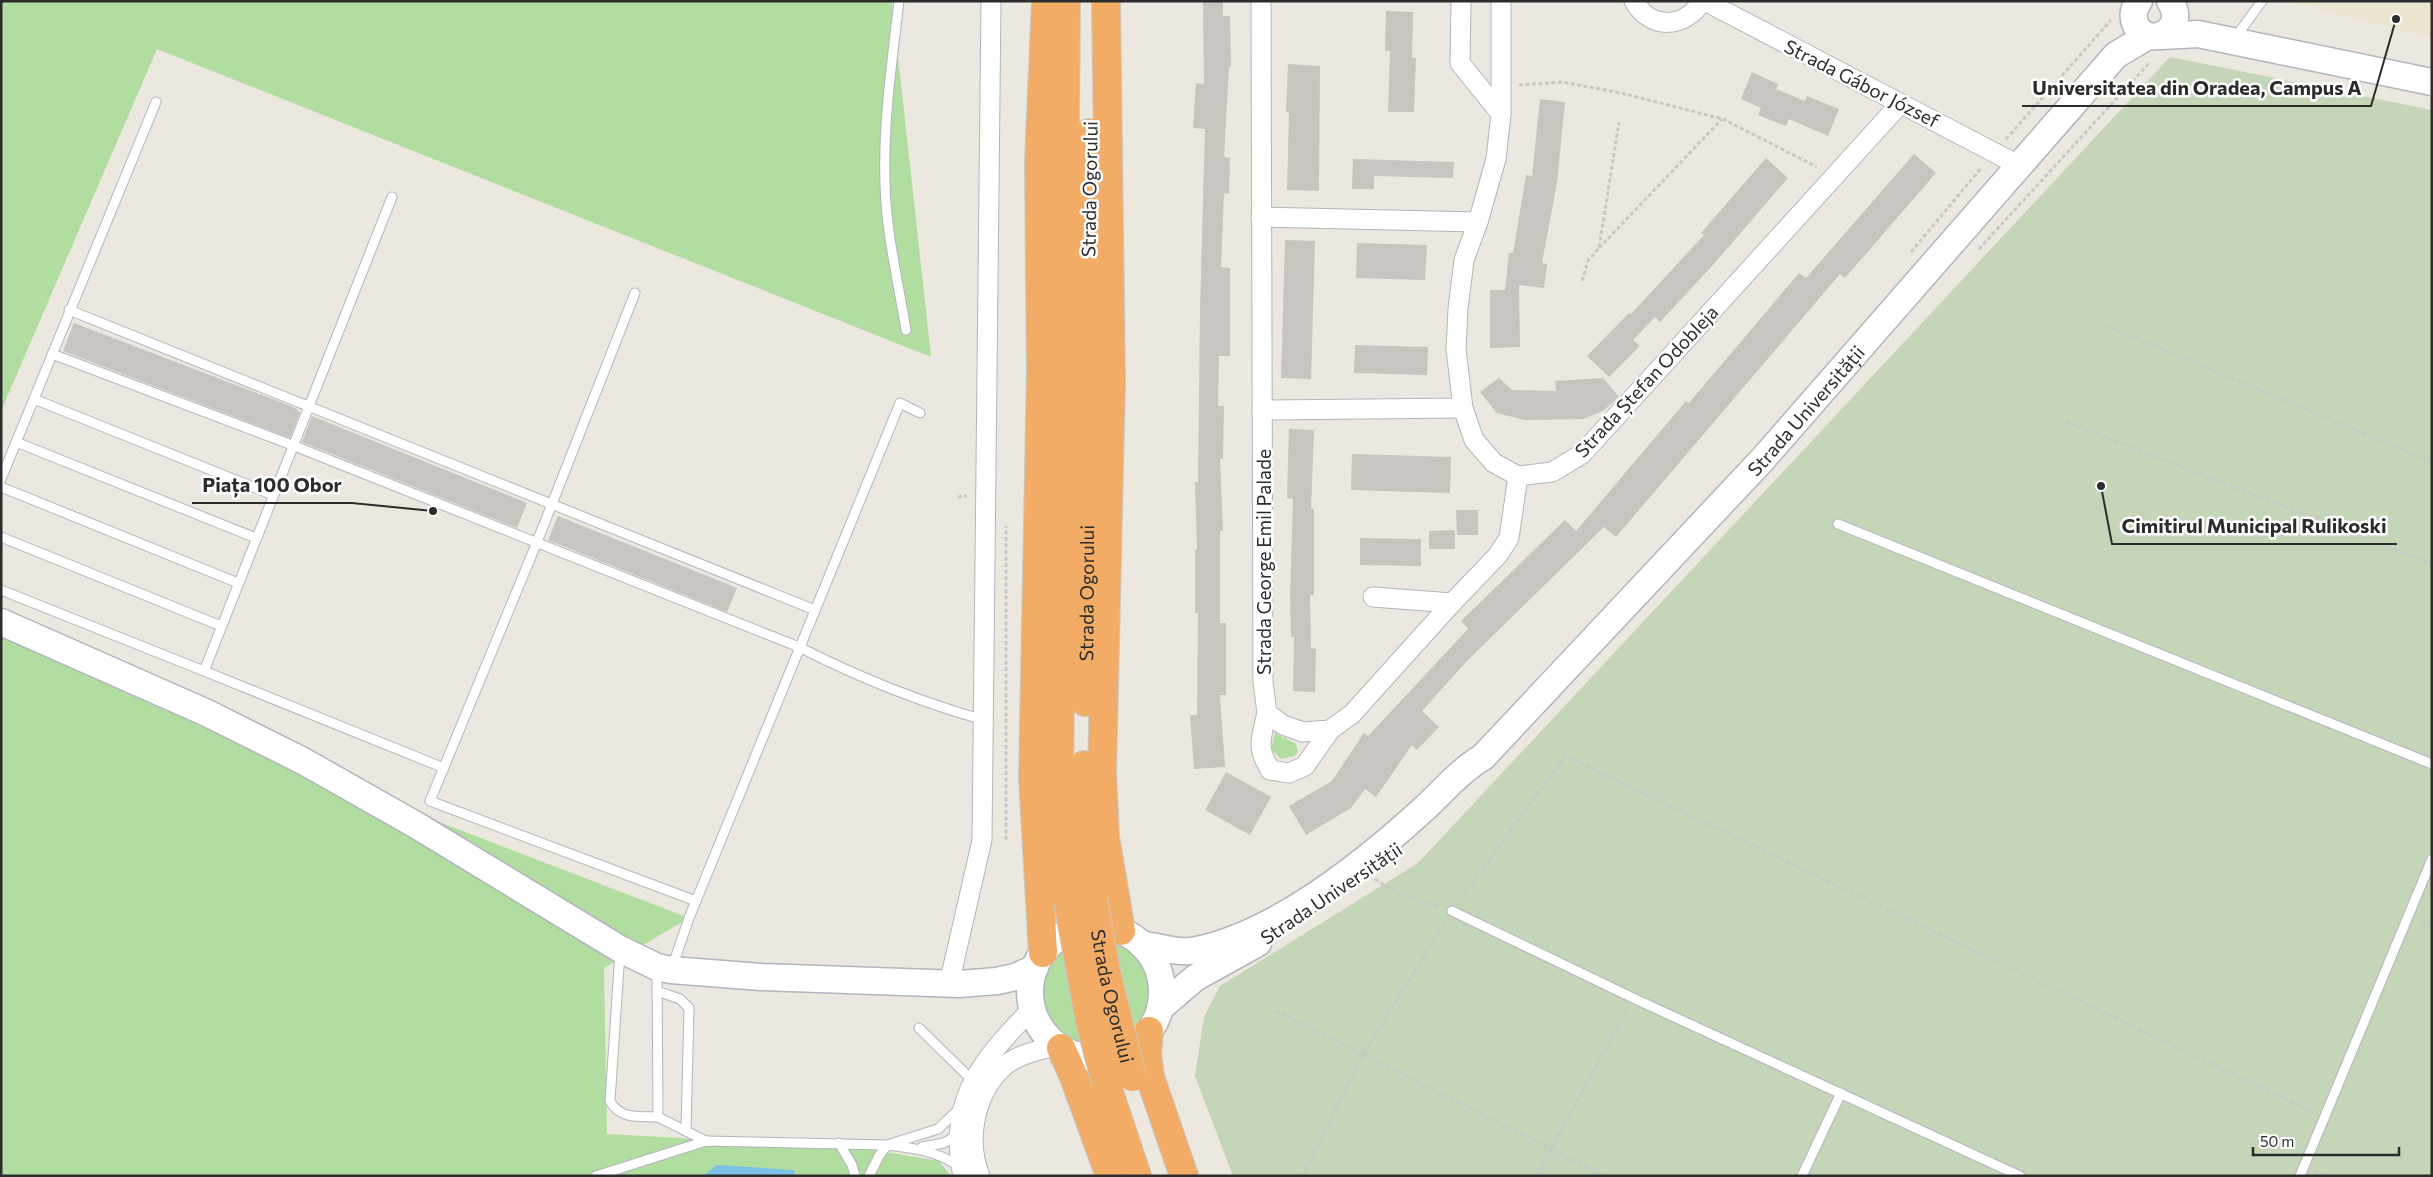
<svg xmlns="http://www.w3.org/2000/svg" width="2433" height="1177" viewBox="0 0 2433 1177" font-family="Commissioner,sans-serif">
<rect width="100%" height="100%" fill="#ece8df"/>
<polygon fill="#ece5d0" points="2288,1 2432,1 2432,38"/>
<g fill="#b1dea0">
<polygon points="1,1 892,1 931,357 157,49 1,411"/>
<polygon points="1,611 208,703 434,820 689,918 604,968 607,1134 863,1148 939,1161 951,1176 1,1176"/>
<polygon points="1275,733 1296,744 1298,752 1294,756 1281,759 1271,749"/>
<circle cx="1096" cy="992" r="56"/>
</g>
<polygon fill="#c4d5b8" points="2170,57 2432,110 2432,1176 1233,1176 1195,1076 1204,1017 1220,986 1418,863"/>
<polygon fill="#7bc2e6" points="717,1165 793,1170 796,1176 703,1176"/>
<g fill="#c8c4bf">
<polygon points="1203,1 1223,1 1223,16 1230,16 1231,67 1229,67 1224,157 1230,158 1229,194 1224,193 1221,267 1230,268 1230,356 1219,356 1218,406 1224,406 1223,459 1220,459 1223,531 1220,531 1220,623 1226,623 1226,695 1220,695 1225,767 1194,769 1190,715 1197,715 1198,613 1195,613 1195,550 1197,550 1195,482 1198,482 1200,309 1205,129 1193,128 1196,83 1204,84"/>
<polygon points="1386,11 1413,12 1412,58 1416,58 1414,112 1388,112 1390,51 1385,51"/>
<polygon points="1288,64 1320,66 1319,191 1287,190 1289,113 1286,112"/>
<polygon points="1752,72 1778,84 1776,89 1805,101 1807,96 1839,109 1828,136 1789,119 1786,126 1758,115 1761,108 1741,99"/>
<polygon points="1540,99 1565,102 1557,182 1542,263 1547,264 1544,288 1519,285 1520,347 1490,348 1490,290 1505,290 1509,253 1513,253 1526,175 1532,176"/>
<polygon points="1914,154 1936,173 1845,278 1840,274 1616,537 1604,527 1466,662 1422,711 1439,727 1417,750 1412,745 1376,797 1365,789 1351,808 1306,835 1289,806 1332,781 1364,733 1368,736 1468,629 1461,621 1565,520 1576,531 1686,401 1689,403 1799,273 1806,278"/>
<polygon points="1766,158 1788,178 1713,265 1660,322 1655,317 1633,340 1640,346 1609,377 1587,356 1629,313 1631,314 1704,235 1701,233"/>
<polygon points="1353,159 1454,162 1453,178 1374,176 1374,189 1352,189"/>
<polygon points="1285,240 1315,241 1311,379 1281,378"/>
<polygon points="1357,243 1427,245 1425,280 1356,278"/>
<polygon points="74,323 293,407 300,412 290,438 63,351"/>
<polygon points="1355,345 1428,347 1427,375 1354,373"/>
<polygon points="1499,378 1512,390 1556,391 1555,381 1603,378 1619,397 1603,411 1583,419 1525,420 1497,413 1480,392"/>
<polygon points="312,416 527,503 517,528 302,442"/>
<polygon points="1289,429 1314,430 1311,509 1314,509 1314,595 1310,595 1311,648 1316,649 1315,692 1293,691 1294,637 1291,637 1290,597 1293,499 1287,498"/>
<polygon points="1352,454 1451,457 1450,493 1351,490"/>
<polygon points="1456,510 1478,510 1478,535 1457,535"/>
<polygon points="558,516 737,588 727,612 548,540"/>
<polygon points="1455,530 1455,549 1429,549 1429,531"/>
<polygon points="1360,538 1421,539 1421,566 1360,565"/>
<polygon points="1226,772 1271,797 1250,835 1205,810"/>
</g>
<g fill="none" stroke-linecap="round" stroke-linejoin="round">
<g stroke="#b3b4be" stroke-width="11">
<g id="lane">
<path d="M 899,1 C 892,62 883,122 885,183 C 886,232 898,281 906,330"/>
<polyline points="2235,38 2262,1"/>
<polyline points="635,293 537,542 430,801 696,901"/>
<polyline points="69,310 815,610"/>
<path d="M 52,354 L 292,445 L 799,647 C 858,677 920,702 984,720"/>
<polyline points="34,399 273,495"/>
<polyline points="16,442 256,538"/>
<polyline points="1,479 156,102"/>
<polyline points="1,487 238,583"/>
<polyline points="1838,524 2432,764"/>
<polyline points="1,537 221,626"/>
<polyline points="1,590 204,671 392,197"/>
<polyline points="204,671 444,768"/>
<polyline points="1452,911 1633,998 2020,1176"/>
<path d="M 620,952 L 610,1101 C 620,1120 640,1116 658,1117"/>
<polyline points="672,968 689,918 900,403 920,413"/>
<polyline points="657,970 658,1117 706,1141"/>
<polyline points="657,991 680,999 689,1008 686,1131"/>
<polyline points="919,1028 973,1081"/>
<polyline points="839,1143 852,1165 855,1176"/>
<polyline points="922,1147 944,1143 959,1134"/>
<path d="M 596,1176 L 706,1141 L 887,1145 C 914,1148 939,1151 961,1168"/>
<polyline points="869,1176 879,1156 887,1145 938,1129 960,1108"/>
<polyline points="1802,1176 1841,1093"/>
<polyline points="2300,1176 2432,859"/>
</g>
</g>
<g stroke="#b3b4be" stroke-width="21">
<g id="street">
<polyline points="1261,1 1263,682 1267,713 1283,725 1303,732 1330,730 1352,714 1452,603 1498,555 1509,538 1518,476"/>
<polyline points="1461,1 1460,63 1501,114"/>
<polyline points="1501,1 1501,114 1496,159 1478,222 1464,260 1458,309 1456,349 1463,408 1474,440 1494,463 1518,476 1552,472 1582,454 1900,104"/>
<path d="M 1634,1 C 1650,30 1685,29 1702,1"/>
<polyline points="1705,1 2020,166"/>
<polyline points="1261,217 1478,222"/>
<polyline points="1262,410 1463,408"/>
<polyline points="1373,597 1452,603"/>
<path d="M 1267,713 C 1261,739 1256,746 1270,770 L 1289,773 L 1305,766 L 1330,730"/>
<polyline points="949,984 982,840 991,1"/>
<path d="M 963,1176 C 947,1100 982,1060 1032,1009"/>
<path d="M 980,1176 C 966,1141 974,1096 1001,1069 C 1016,1054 1038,1051 1057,1045"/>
</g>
</g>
<g stroke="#b3b4be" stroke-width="29">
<g id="secondary">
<path d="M 2139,1 C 2134,8 2132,15 2135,23 C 2145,51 2190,31 2170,1"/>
<polyline points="2162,36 2198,34 2432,82"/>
<polyline points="1,622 207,713 303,761 416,825 620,949 657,967 671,970 761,977 959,984 997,981 1015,977 1035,968"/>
<circle cx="1096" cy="992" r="66"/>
<path id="s1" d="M 1141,944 C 1159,947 1179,954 1197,950 C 1278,933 1366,862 1426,807 C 1445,789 1461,770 1483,757 L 1762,460 L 2116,55 L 2148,36"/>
<polyline points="1160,1008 1195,978 1258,943"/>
</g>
</g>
<g stroke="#c8c8c8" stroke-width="30">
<g id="highway">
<polyline points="1066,1 1059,799 1068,901"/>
<polyline points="1106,1 1111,381 1102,773 1105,837 1121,931"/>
<path id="s2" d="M 1085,702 L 1089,133"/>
<polyline points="1084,765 1085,830 1093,899"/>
<polyline points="1043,953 1033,778 1041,372 1039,161 1046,1"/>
<polyline points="1149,1031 1147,1054 1150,1077 1184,1176"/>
<polyline points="1061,1048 1074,1077 1110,1176"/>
<polyline points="1106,1083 1137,1176"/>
</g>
</g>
<g stroke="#c8c8c8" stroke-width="3" stroke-dasharray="4 2.5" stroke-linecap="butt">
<polyline points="1519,85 1563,82 1621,93 1723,119 1817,167"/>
<polyline points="2006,139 2111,20"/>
<polyline points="1599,248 1722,119"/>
<polyline points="1979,249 2150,62"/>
<polyline points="1911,252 1982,167"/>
<polyline points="1582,281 1588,261 1599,248 1619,122"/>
<polyline points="2105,325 2432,462"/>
<polyline points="2066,422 2432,564"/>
<polyline points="958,497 967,496"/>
<polyline points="1006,840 1006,526"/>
<polyline points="1375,879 1401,895 1440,907"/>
<polyline points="1460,900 1565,756 2313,1112"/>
<polyline points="2421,922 2432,926"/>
<polyline points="1276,1011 1605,1176"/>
<polyline points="2314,1172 2323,1176"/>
<polyline points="1303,1176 1364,1053 1445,922"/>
<polyline points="1536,1176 1627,1010"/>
</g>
<use href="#lane" stroke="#fff" stroke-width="9"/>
<use href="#street" stroke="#fff" stroke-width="19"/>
<use href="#secondary" stroke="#fff" stroke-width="26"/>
<use href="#highway" stroke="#f2ac65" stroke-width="28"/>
<g stroke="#c8c8c8" stroke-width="30" stroke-linecap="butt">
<g id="highway-bridge">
<path id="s3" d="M 1093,899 L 1107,976 L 1132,1077"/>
<polyline points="1068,901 1090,1022 1106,1083"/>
</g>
</g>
<use href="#highway-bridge" stroke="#f2ac65" stroke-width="28"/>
</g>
<g text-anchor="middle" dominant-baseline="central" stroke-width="5" stroke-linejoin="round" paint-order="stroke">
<g font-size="19" fill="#2c2c2c" stroke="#fff">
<text transform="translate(1862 83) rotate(27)">Strada Gábor József</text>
<text transform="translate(1089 189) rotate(-89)">Strada Ogorului</text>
<text transform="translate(1646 381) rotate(-47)">Strada Ștefan Odobleja</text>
<text stroke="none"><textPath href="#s1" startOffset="879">Strada Universității</textPath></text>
<text transform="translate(1263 562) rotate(-90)">Strada George Emil Palade</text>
<text stroke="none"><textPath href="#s2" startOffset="109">Strada Ogorului</textPath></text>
<text transform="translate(1331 893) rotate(-34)">Strada Universității</text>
<text stroke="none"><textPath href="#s3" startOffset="99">Strada Ogorului</textPath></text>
</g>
</g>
<path fill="none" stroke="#2c2c2c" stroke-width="2" d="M2396 19L2371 106H2022M433 511L352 503H192M2101 486L2112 544H2397"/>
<g fill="#2c2c2c" stroke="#fff" stroke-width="2">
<circle cx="2396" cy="19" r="5"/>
<circle cx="433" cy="511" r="5"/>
<circle cx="2101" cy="486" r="5"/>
</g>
<g font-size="20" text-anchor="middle" font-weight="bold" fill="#2c2c2c" stroke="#fff" stroke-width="5" stroke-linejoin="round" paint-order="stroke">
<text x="2197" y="95">Universitatea din Oradea, Campus A</text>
<text x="272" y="492">Piața 100 Obor</text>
<text x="2254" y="533">Cimitirul Municipal Rulikoski</text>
</g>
<rect width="2433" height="1177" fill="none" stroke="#2c2c2c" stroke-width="5"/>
<path d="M2253 1147v8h146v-8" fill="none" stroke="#2c2c2c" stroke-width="2.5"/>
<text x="2260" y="1147" font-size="15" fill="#2c2c2c" stroke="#ffffff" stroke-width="4" paint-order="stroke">50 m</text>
</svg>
